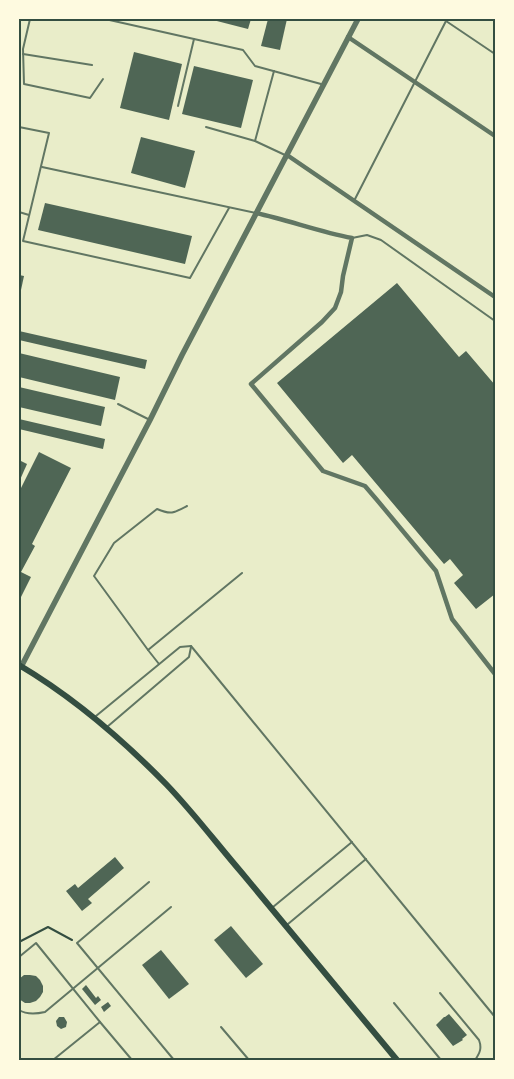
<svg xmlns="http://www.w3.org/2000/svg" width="514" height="1079" viewBox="0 0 514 1079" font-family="'Varela Round',sans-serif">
<rect width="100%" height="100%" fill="#e9edc9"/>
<g fill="#4f6655">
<polygon points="209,19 251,19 248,29"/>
<polygon points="268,19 287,19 280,50 261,46"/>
<polygon points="134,52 182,64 169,120 120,108"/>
<polygon points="194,66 253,80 241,128 182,114"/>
<polygon points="141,137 195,151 185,188 131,173"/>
<polygon points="45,203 192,236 185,264 38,230"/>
<polygon points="19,275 24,276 21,290 19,290"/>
<polygon points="397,283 459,357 466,351 495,385 495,594 476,609 454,583 463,575 450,559 444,564 352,455 343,463 277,383"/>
<polygon points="19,331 147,360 145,369 19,340"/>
<polygon points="19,353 120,377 115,400 19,377"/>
<polygon points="19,387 105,407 101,426 19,407"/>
<polygon points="19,419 105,439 103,449 19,429"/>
<polygon points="39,452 71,468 32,544 35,546 21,572 31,577 21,597 19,596 19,492"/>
<polygon points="19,460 27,464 19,482"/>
<polygon points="115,857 124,868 88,899 92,903 82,911 66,891 75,884 78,888"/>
<polygon points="231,926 263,964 246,978 214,940"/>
<polygon points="161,950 189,984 169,999 142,965"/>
<polygon points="24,975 30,975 36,976 40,980 43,986 43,992 40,997 36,1001 30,1003 25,1003 19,999 19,979"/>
<polygon points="86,985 96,998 98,996 101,1000 95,1005 82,989"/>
<polygon points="108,1002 111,1006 104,1012 101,1007"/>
<polygon points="449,1014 467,1035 462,1039 463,1040 453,1046 436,1025 444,1017 445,1017"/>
<polygon points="59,1017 64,1017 67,1022 66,1027 61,1029 57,1026 56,1021"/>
</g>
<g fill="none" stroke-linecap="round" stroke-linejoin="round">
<polyline stroke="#344e41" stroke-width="2" points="19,942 48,927 72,940"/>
<g stroke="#617663" stroke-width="2">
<polyline points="30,19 23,49 24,84 90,98 103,79"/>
<polyline points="105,19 243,50 255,66 321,84"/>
<polyline points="446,21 495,54"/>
<polyline points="23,54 92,65"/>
<polyline points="274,71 255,141 285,155"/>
<polyline points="178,106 194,39"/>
<polyline points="19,127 49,133 23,241 190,278 229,208"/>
<polyline points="206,127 255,141"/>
<polyline points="42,167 256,213"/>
<polyline points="354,201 447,19"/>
<polyline points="19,212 29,215"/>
<polyline points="352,238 367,235 381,240 495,321"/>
<polyline points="118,404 148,419"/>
<path d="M 187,506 C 174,513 171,515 157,509 L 114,543 L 94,576 L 148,650 L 242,573"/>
<polyline points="191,646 495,1017"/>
<polyline points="148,650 159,664"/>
<polyline points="96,716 180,647 191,646"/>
<polyline points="107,727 189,657 191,647"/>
<polyline points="149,882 77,943 174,1060"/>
<polyline points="273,907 352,842"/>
<polyline points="288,924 366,859"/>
<polyline points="19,957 36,943 100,1022 53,1060"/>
<path d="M 440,993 L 479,1040 C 482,1048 480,1053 475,1060"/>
<polyline points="394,1003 441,1060"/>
<path d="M 19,1010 C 27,1015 36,1014 45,1012 L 171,907"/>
<polyline points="100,1022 132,1060"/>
<polyline points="221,1027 249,1060"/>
</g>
<g stroke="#617663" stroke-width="4.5">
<polyline points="348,37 495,136"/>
<polyline points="287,155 495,297"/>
<path d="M 256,213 C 288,220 320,232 352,238 L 343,276 L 341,292 L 335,308 L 322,322 L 251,384 L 323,471 L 365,486 L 377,500 L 436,571 L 452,619 L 495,674"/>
</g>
<polyline stroke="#617663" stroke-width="5.5" points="21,667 150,420 182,355 358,19"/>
<path stroke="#344e41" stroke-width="6" d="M 19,665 C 73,697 122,739 166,784 C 193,812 217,844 242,873 C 294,935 345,998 397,1060"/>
</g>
<rect width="514" height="1079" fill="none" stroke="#fefae0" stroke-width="40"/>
<rect x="20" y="20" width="474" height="1039" fill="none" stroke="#344e41" stroke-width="2"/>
</svg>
